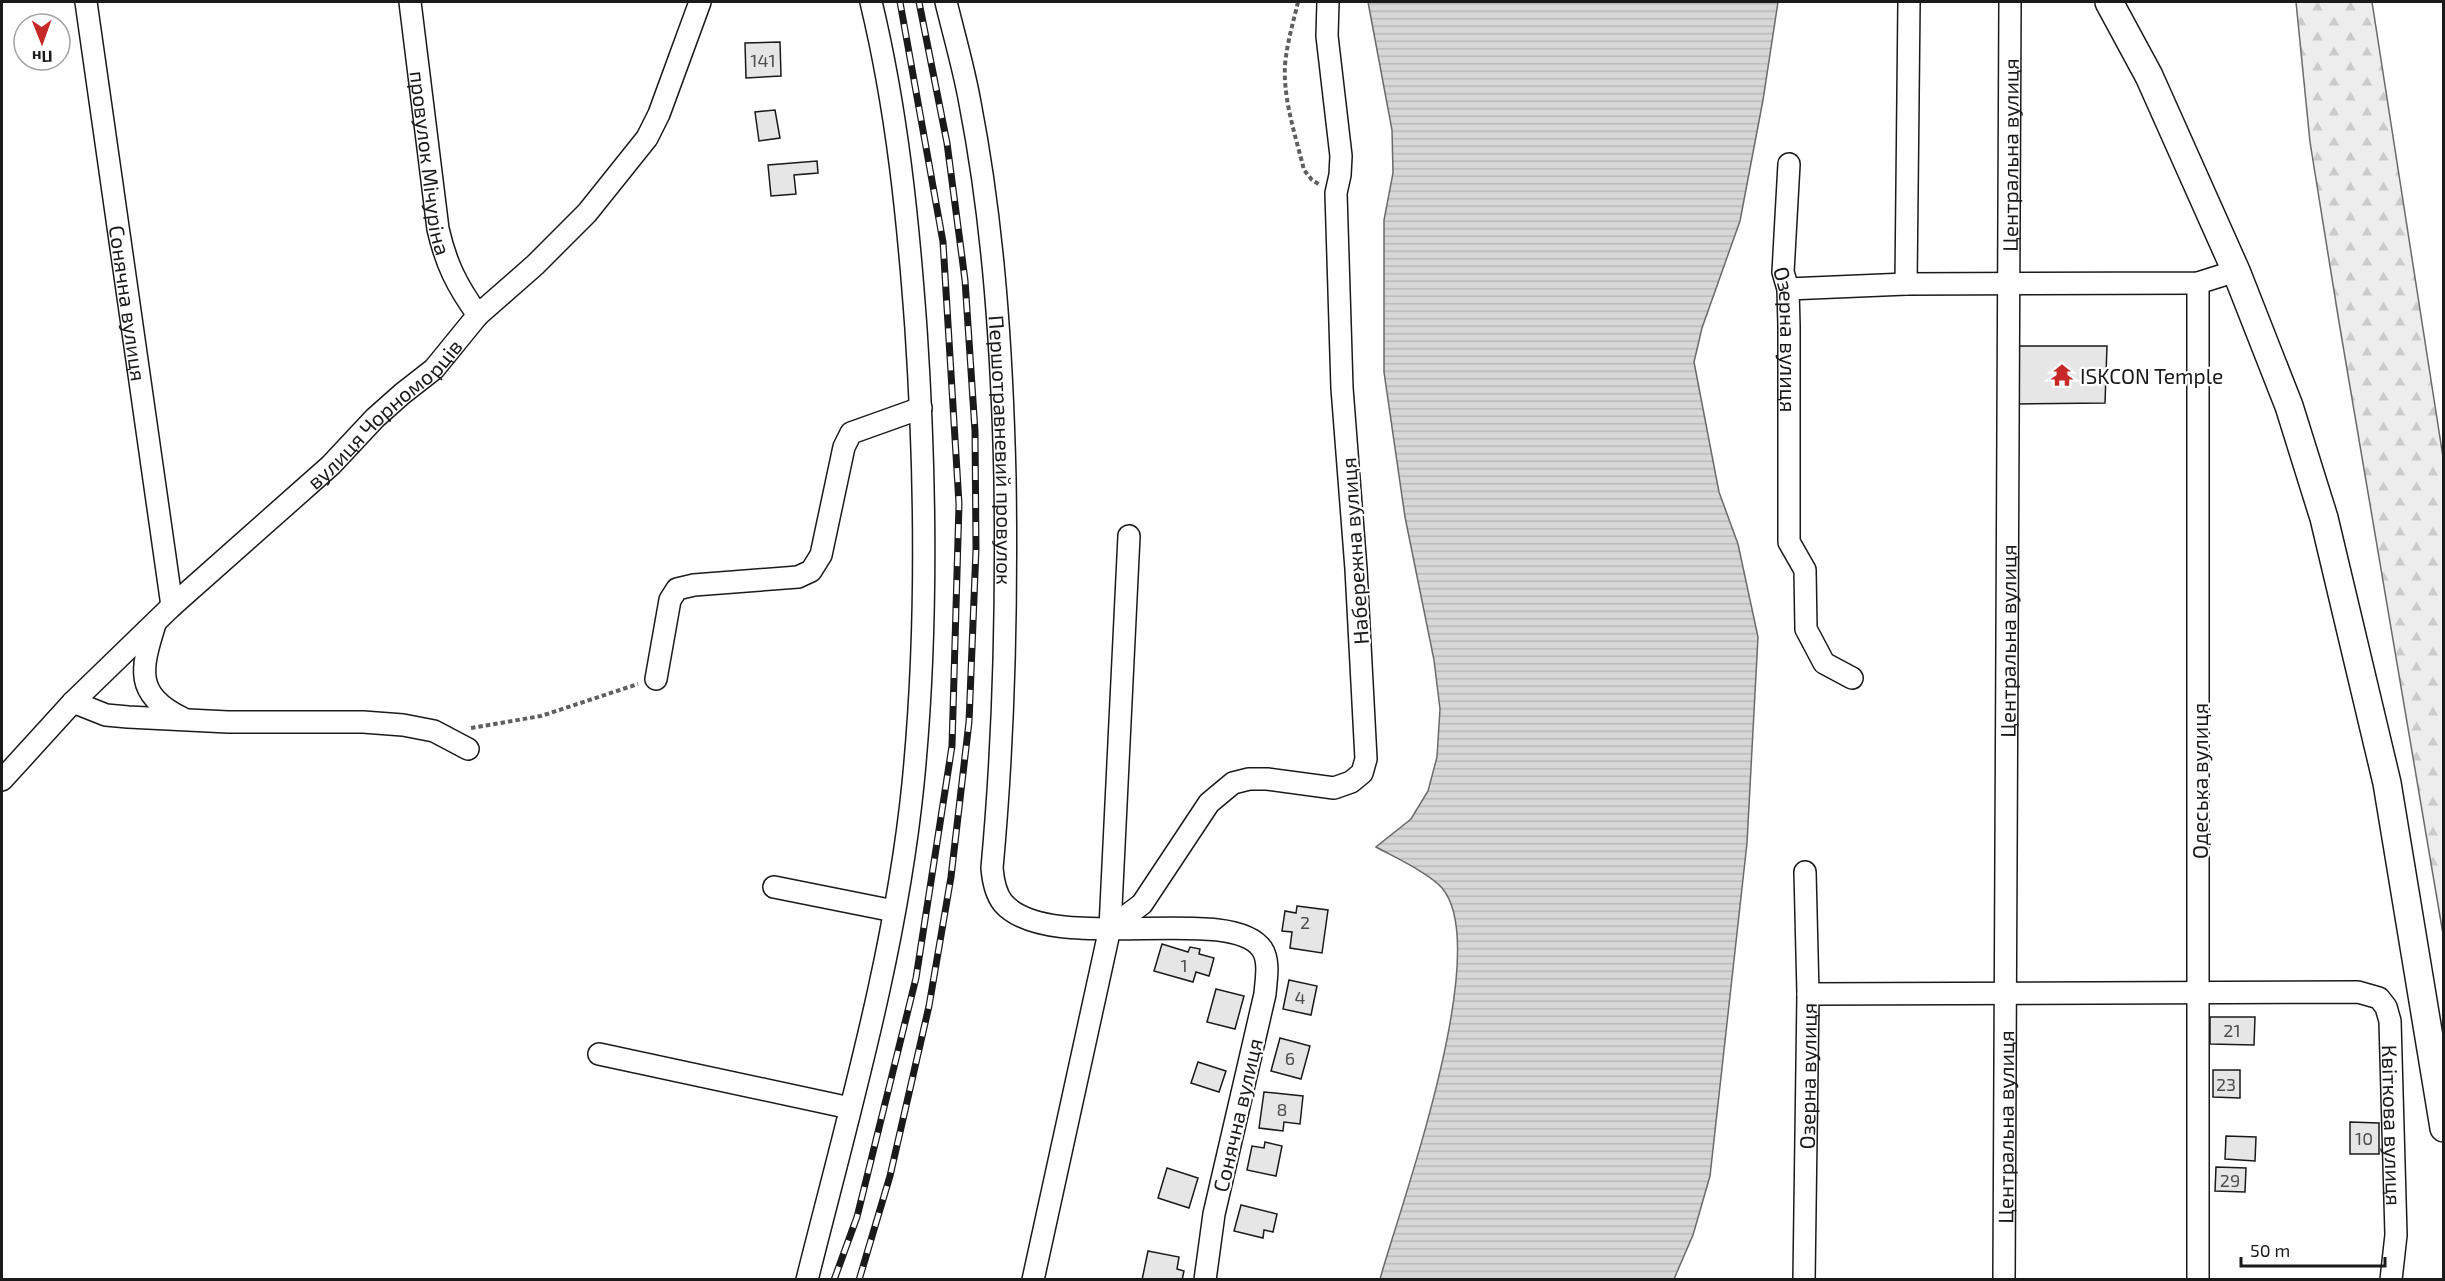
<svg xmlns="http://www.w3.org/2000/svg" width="2445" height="1281" viewBox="0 0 2445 1281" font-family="'Exo 2',sans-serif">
<defs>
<pattern id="forest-firs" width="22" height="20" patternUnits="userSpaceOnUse" patternTransform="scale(1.5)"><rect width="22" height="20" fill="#ededed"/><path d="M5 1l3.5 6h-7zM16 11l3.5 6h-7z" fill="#cbcbcb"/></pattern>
<pattern id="water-rules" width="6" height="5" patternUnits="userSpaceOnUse" patternTransform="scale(1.5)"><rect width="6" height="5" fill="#d7d7d7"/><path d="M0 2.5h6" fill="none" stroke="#b8b8b8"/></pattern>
</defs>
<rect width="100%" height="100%" fill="#fff"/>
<polygon fill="url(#forest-firs)" stroke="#6a6a6a" stroke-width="1.5" points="2296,2 2372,2 2443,457 2443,934 2339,322 2310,142"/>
<path fill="url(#water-rules)" stroke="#6a6a6a" stroke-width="1.5" d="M 1368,2 L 1778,2 L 1763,100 L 1740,221 L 1702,328 L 1694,362 L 1719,492 L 1738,544 L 1758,637 L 1747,843 L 1710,1176 L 1693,1235 L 1674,1279 L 1380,1279 C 1401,1204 1494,949 1442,888 C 1429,873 1394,857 1376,847 L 1411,819 L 1428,791 L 1437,757 L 1440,709 L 1434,660 L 1405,517 L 1384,372 L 1384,220 L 1393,173 L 1392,130 Z"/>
<g fill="#e6e6e6" stroke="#1a1a1a" stroke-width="1.5">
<polygon points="780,42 781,76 746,78 745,43"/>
<polygon points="775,110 780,138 759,141 755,112"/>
<polygon points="817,161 818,173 794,175 796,194 771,196 768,165"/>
<polygon points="2019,346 2107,346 2105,403 2017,404"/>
<polygon points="1297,906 1328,910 1322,953 1290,948 1292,932 1282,931 1285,911 1296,913"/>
<polygon points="1162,944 1188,952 1190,947 1200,949 1199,954 1214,958 1209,976 1196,972 1193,982 1154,971"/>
<polygon points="1289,980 1317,986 1311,1015 1283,1009"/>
<polygon points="1216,989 1244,996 1235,1029 1207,1022"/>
<polygon points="2210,1017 2255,1017 2254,1045 2210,1044"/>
<polygon points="1280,1038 1310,1046 1301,1079 1271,1071"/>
<polygon points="1198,1062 1226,1071 1219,1092 1191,1083"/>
<polygon points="2213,1070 2240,1070 2240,1098 2213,1097"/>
<polygon points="1264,1092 1303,1096 1300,1124 1284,1122 1283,1131 1259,1128"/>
<polygon points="2350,1122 2379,1123 2379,1154 2350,1154"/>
<polygon points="2226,1136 2256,1137 2255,1161 2225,1159"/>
<polygon points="1265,1142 1282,1146 1276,1176 1247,1170 1252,1146 1264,1148"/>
<polygon points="2216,1167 2246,1168 2245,1192 2215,1191"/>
<polygon points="1167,1168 1198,1178 1189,1208 1158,1198"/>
<polygon points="1241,1205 1277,1214 1273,1232 1264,1230 1263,1238 1234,1231"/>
<polygon points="1148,1251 1179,1257 1177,1269 1184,1271 1182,1280 1142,1280"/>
</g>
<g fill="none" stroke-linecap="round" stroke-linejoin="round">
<g stroke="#1a1a1a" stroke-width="24">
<g id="minor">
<path id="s1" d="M 86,2 L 172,606"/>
<path id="s2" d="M 410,2 L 438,229 C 446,264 457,286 478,315"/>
<path id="s3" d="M 946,2 C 954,35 964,69 970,103 C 994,227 1002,353 1005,478 C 1007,609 1004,738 992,868 C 993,880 995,893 1003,903 C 1050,957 1230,902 1262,949 C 1270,961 1266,980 1265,994 L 1214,1214 L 1205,1280"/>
<path id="s4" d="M 1789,164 L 1783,272 L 1788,289 L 1789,326 L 1789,542 L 1805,570 L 1806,629 L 1824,663 L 1852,678"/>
<polyline points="2198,283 2198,1280"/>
<polyline points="1906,284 1909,2"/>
<polyline points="1788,289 1906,284 2198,283 2236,271"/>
<path d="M 155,624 C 141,669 134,694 182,718"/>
<polyline points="656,679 670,600 677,589 694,585 798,577 811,571 821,555 844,447 851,433 921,408"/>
<polyline points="73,702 106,715 128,717 228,722 363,722 403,725 434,731 468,749"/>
<path id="s5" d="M 2,780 L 73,702 L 172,606 L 331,465 L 375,418 L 402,394 L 434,369 L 478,315 L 535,265 L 587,213 L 647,138 L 659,114 L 700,2"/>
<polyline points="774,887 894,911"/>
<polyline points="1110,928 1142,904 1209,803 1233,783 1249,779 1267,779 1334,788 1351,782 1362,773 1366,759 1356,569 1342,388 1336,193 1340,175 1341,156 1327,36 1328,2"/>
<path id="s6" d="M 1808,994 L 2358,992 L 2379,998 L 2386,1007 L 2390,1021 L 2396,1235 L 2391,1280"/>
<polyline points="599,1054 850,1108"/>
<path d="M 807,1280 C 848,1116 896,952 913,784 C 928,633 926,480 916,329 C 908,218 897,110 871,2"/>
<polyline points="1033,1280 1110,928 1129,536"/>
<path id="s7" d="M 1804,1280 L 1808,994 L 1805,872"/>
<path id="s8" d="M 2004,1280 L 2010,2"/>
</g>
</g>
<g stroke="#1a1a1a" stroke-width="30">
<polyline id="major" points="2109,2 2149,76 2236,271 2289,406 2324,518 2387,783 2444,1128"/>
</g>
<g stroke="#5f5f5f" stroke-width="4" stroke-dasharray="4.5 3" stroke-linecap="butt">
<path d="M 1298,2 C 1293,23 1287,43 1285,65 C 1283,100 1296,137 1304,170 L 1312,180 L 1320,185"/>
<polyline points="471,728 541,716 638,684"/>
</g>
<use href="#minor" stroke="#fff" stroke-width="21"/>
<use href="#major" stroke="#fff" stroke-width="27"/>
<g stroke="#1a1a1a" stroke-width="7">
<g id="rail">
<polyline points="834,1280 857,1217 916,978 952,746 959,504 943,242 900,2"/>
<polyline points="859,1280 890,1176 929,1006 951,877 969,722 976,549 975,431 965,280 947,143 919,2"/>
</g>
</g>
<use href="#rail" stroke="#fff" stroke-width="4.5" stroke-dasharray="14" stroke-linecap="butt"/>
</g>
<defs>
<g id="temple-bare" transform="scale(1.8)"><path d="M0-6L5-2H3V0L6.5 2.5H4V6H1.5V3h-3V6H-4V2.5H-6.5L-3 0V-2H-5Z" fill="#c62828" stroke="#fff" stroke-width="2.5" paint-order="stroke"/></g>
</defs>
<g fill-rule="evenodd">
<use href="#temple-bare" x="2062" y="375"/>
</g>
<g text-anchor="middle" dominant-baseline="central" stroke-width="4.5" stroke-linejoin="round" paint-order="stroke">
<g font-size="18" fill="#4d4d4d">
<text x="763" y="60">141</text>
<text x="1305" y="922">2</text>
<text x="1184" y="965">1</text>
<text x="1300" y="997">4</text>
<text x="2232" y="1030">21</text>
<text x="1290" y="1058">6</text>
<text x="2226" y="1084">23</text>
<text x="1282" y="1109">8</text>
<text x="2364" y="1138">10</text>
<text x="2230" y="1180">29</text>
</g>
<g font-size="21" fill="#1a1a1a" stroke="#fff">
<text stroke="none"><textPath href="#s8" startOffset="1125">Центральна вулиця</textPath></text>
<text stroke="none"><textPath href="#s2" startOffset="162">провулок Мічуріна</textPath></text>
<text stroke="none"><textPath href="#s1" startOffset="304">Сонячна вулиця</textPath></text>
<text stroke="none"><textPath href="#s4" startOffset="176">Озерна вулиця</textPath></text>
<text stroke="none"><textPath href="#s5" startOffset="530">вулиця Чорноморців</textPath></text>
<text stroke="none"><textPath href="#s3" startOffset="453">Першотравневий провулок</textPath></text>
<text transform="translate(1354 551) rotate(-94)">Набережна вулиця</text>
<text stroke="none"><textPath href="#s8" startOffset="639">Центральна вулиця</textPath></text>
<text transform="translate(2199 781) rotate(-90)">Одеська вулиця</text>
<text stroke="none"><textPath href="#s7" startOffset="204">Озерна вулиця</textPath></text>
<text transform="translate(1237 1115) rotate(-77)">Сонячна вулиця</text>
<text stroke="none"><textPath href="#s6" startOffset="702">Квіткова вулиця</textPath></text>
<text stroke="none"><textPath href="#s8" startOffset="153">Центральна вулиця</textPath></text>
</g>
<g font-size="21" fill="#1a1a1a" stroke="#fff" text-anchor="start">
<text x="2080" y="375">ISKCON Temple</text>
</g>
</g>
<rect width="2445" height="1281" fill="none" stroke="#1a1a1a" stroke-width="6"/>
<g transform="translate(42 42) rotate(179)"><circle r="28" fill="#ffffff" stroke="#a3a3a3" stroke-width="1.5"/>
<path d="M0-4.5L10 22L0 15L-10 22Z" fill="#c62828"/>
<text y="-9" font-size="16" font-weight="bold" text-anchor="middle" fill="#1a1a1a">Пн</text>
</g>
<path d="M2241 1257v9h144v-9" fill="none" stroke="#1a1a1a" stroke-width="3"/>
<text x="2250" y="1257" font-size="18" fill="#1a1a1a" stroke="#ffffff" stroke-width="4.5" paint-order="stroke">50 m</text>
</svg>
